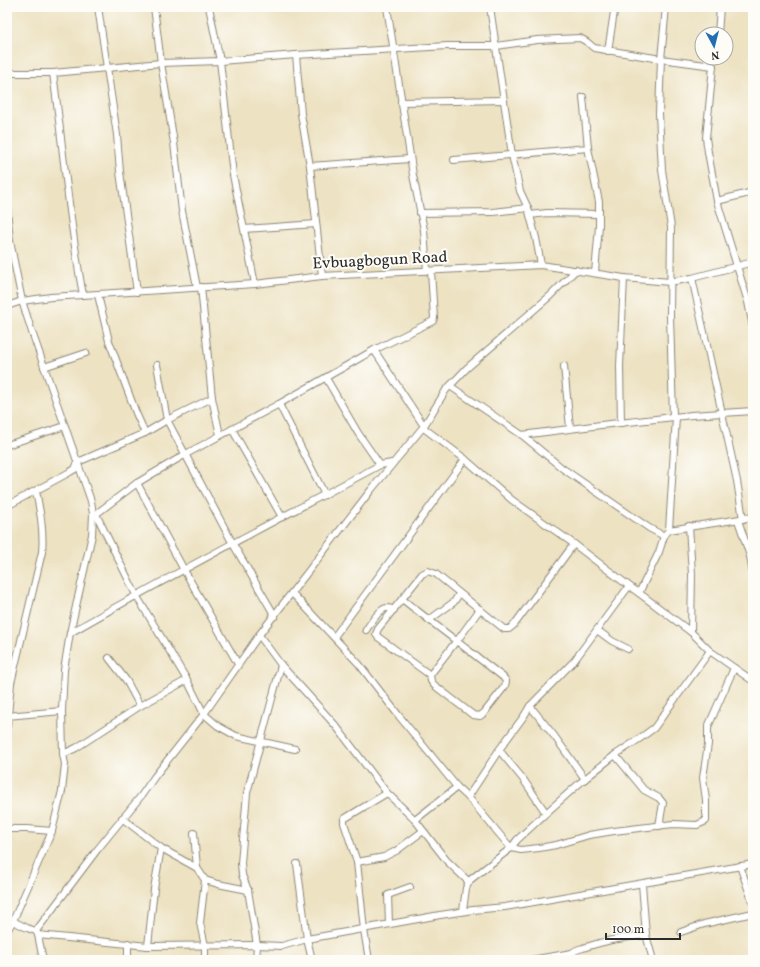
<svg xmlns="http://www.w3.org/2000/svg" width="760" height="967" viewBox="0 0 760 967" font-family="Vollkorn,serif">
<rect width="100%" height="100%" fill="#fdfcf7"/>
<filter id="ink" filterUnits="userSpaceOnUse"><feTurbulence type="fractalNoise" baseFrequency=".025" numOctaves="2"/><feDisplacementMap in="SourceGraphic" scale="8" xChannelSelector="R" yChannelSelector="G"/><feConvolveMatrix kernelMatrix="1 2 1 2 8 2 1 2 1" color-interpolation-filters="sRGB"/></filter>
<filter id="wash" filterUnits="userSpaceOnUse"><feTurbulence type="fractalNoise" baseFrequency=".012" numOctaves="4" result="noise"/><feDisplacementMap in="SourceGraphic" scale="16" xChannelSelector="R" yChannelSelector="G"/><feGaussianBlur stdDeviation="0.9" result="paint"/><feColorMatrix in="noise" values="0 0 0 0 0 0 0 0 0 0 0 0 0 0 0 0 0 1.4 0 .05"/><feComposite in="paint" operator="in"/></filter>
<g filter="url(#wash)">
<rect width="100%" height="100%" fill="#ede2c2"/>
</g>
<g filter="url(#ink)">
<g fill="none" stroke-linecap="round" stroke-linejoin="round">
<g stroke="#8c8676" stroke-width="8">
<g id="minor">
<polyline points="98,7 117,135 120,172 137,292"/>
<polyline points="154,7 161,63 174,143 182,211 197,287"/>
<polyline points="209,7 220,61 233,175 255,284"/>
<polyline points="387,7 413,175 424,230 427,271"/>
<polyline points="490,7 512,155 520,191 528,208 536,238 541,265"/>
<polyline points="666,7 661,59 659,114 662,170 671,227 670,316 673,417"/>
<polyline points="718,34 720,7"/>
<polyline points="608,51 614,12 613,7"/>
<polyline points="296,55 301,114 310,166 322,276"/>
<polyline points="7,73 53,73 161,63 220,61 296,55 447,46 496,46 537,40 580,38 587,42 594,48 661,59 713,66 706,138 708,152 717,201 748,302 753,327"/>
<path d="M 53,73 C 63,147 69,222 83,295"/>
<polyline points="401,102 504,100"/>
<polyline points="588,148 599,202 599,226 595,273"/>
<polyline points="454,160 588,148 583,97"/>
<polyline points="310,166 410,159"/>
<polyline points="717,201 753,192"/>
<polyline points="7,208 10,241 22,301 32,332 91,501 93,514 92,535 70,633 64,670 62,711 63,754 65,764 62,791 52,831 13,921 7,931"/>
<polyline points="420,213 493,212 528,208"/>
<polyline points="530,215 547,213 599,214"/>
<polyline points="244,229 316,224"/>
<polyline points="576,270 550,296 467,368 446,390 424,426 425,429 465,459 512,500 574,544 629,586 639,593 691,632 710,651 753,681"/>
<polyline points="692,278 737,481 743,519"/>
<polyline points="201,287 212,398 220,435"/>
<polyline points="98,295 109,341 136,413 145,433"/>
<polyline points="7,306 22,301 51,297 255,284 322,276 541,265 624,278 670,282 692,278 753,262"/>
<polyline points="157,365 167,420 233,544 275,616"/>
<polyline points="564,366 570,428"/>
<polyline points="44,367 86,353"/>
<polyline points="326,378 358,433 380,465"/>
<polyline points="450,386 522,435 601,425 692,415 753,411"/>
<polyline points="279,404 325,495"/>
<polyline points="621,423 620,366 624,278"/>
<polyline points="232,429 282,517"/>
<polyline points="522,435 562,468 649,528 664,536 669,530 753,517"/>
<polyline points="7,445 65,426"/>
<polyline points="137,483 184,570 238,664"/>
<polyline points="7,506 70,472 75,469 78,462 145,433 167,420 212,398"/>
<polyline points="93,514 96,514 136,595 187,680 204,714 218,726 236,736 295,749"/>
<polyline points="96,514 137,483 186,454 279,404 374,350 433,321 434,318 431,271"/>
<polyline points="738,520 750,556 753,574"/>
<polyline points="689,526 692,574 691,632"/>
<polyline points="669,530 676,417"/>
<polyline points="292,593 359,664 399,716 457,787 468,797 511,848 521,850 539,848 556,845 589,835 614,831 673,824 697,825 706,821 706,800 703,778 708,744 708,727 734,668"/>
<polyline points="639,593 659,552 664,536"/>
<path d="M 402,599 C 436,625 469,651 503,677 L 506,681 L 505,686 L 484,713 L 480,716 L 473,715 L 434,685 L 431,681 L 430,675 L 454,644 L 457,641 L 480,609"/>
<polyline points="429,620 454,602 459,594"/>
<path d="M 366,630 C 370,624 380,608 387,608 C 389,608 392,609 394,610"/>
<polyline points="597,630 612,641 628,649"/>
<path d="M 70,633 C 172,574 277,520 380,465 L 392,463"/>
<polyline points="259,635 281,665 336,726 387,793 415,820 447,861 469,882"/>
<polyline points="334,637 465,459"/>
<polyline points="109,658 126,680 140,706"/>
<polyline points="430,675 378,637 376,634 378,629 422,574 428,571 436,574 504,629 509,629 514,625 574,544"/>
<polyline points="530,706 555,737 585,779"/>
<polyline points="7,716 62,711"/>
<path d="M 7,726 L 11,683 L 42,552 C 44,531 40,511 36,491"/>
<polyline points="499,750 523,779 546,813"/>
<polyline points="63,754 76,748 140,706 187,680"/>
<polyline points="615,755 644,790 659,798 663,803 659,826"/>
<polyline points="468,797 499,750 524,716 530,706 574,661 629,586"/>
<polyline points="122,818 161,848 197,868 205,880 218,884 248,890"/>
<polyline points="415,820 457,787"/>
<polyline points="7,829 27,829 52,831"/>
<polyline points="194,833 197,868"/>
<polyline points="357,862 384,857 396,851 423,831"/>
<polyline points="297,864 307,939 312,960"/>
<polyline points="740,866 753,903"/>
<polyline points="205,880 200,923 205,946 205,960"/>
<polyline points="642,884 646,935 653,960"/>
<polyline points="463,911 466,888 470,880 511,848 517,840 546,813 581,782 615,755 639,739 654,728 710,651"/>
<polyline points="13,921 27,928 36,931 97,850 141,796 155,776 204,714 259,635 371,490 424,426 374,350"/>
<polyline points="389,924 388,895 410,887"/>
<polyline points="36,931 38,935 148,946 257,945 282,946 307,939 440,915 473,910 505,907 753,864"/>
<polyline points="681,932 704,924 753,913"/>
<polyline points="38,935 43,960"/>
<polyline points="128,943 128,960"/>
<polyline points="148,946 154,889 161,848"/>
<polyline points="256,960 257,945 248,890 242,875 241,863 247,793 281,665"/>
<polyline points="369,960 364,930 357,862 344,823 344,819 387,793"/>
<polyline points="531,960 572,953"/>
<path d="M 572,960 L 572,953 C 576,949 581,949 586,947 C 607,940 625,937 646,935"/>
</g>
</g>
<use href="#minor" stroke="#fff" stroke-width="6"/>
</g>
</g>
<g text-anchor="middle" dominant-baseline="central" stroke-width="4" stroke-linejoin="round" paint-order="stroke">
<g font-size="16" fill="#2b2b2b" stroke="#fdfcf7">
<text transform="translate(380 261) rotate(-3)">Evbuagbogun Road</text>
</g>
</g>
<rect width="760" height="967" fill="none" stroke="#fdfcf7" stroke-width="24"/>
<g transform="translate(714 46) rotate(173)"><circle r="19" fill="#fdfcf7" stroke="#a9a8a5"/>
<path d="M0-3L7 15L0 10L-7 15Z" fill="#1f6fb2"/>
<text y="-6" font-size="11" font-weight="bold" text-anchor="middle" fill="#2b2b2b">N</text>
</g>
<path d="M606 933v6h74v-6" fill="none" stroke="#2b2b2b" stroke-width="2"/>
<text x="612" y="933" font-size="12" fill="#2b2b2b" stroke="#fdfcf7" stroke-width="3" paint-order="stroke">100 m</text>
</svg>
